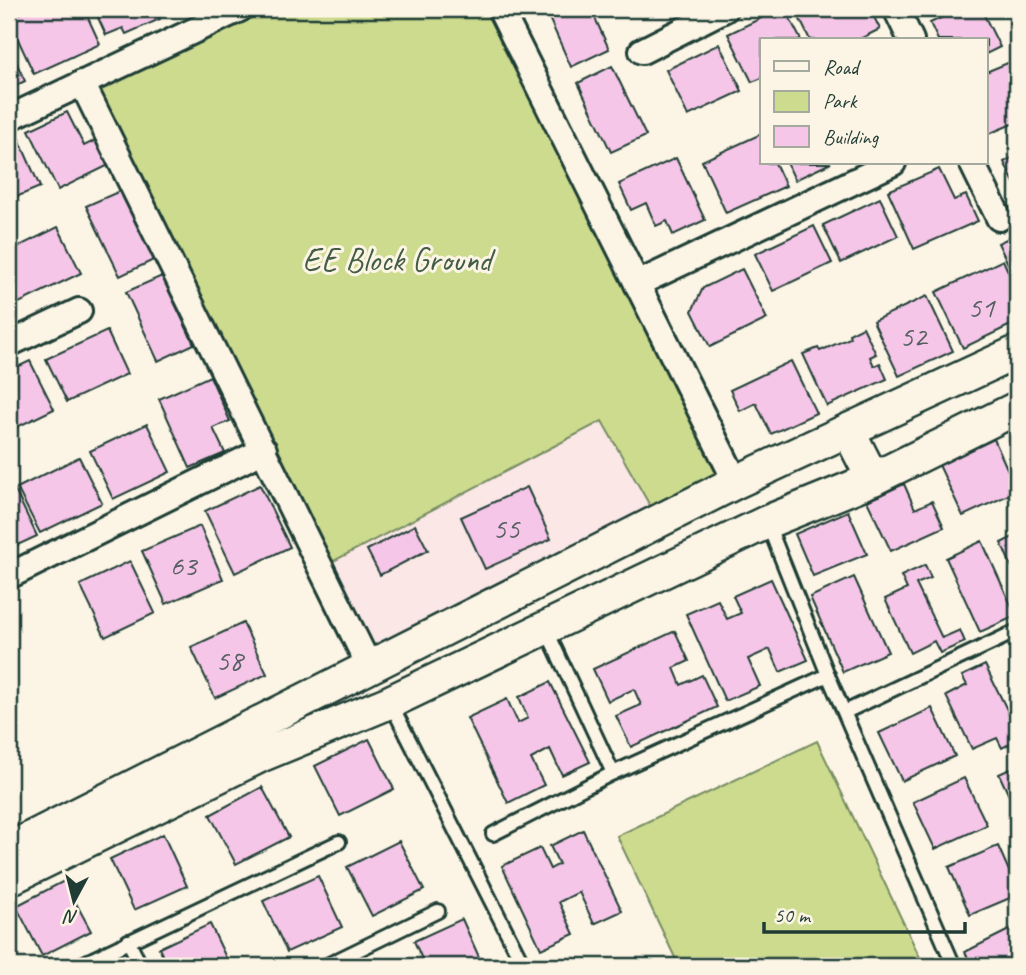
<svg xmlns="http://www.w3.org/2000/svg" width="1026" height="975" viewBox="0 0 1026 975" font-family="Caveat,sans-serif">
<rect width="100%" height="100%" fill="#fcf5e5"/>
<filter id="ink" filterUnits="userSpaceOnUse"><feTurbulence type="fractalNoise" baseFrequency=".0143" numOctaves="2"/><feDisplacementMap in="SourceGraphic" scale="14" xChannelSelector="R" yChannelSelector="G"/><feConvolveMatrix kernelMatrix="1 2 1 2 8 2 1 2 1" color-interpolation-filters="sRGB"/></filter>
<g filter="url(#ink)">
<polygon fill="#fae7e6" points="603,421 653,511 375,654 330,563"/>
<g fill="#cddb8f" stroke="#768c62" stroke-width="2">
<polygon points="267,9 490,9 722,477 653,511 602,421 330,563 94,89"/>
<polygon points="817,741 924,966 679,966 617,836"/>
</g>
<g fill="#f6c6e8" stroke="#1f3d34" stroke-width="2">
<polygon points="29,9 84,9 100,44 34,74 9,20 9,18"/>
<polygon points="94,9 163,9 157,12 160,19 126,34 123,28 106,35"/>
<polygon points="545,9 591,9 609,49 571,67"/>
<polygon points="780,9 785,9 801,40 762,40 762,78 752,82 728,34"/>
<polygon points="795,9 870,9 880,29 858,40 810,40"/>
<polygon points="960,9 981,9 1000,47 986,54 986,40 938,40 930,23"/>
<polygon points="719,44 742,91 688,116 666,70"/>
<polygon points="9,47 25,81 9,89"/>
<polygon points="1010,62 1017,80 1017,122 986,135 986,72"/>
<polygon points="612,66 646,136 611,152 578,83"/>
<polygon points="67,112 84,146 100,138 113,163 58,190 29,130"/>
<polygon points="761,134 762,163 775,163 786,186 726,213 702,161"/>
<polygon points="18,137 40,187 9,200 9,141"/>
<polygon points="1017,155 1017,189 1004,162"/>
<polygon points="676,158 705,220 673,235 667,221 656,226 646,203 631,210 619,184"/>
<polygon points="787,163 831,163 795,180"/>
<polygon points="939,169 954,200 966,195 978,221 914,249 888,191"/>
<polygon points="129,187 162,256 120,276 86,206"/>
<polygon points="880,198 898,236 841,263 823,225"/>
<polygon points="814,226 832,263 773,291 755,254"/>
<polygon points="58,227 81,273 19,303 9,283 9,251"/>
<polygon points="1017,234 1017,282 998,243"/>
<polygon points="1003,260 1017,291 1017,322 963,348 936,292"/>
<polygon points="742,269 767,319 710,347 692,311 703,288"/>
<polygon points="162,276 194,344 158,361 126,292"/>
<polygon points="927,296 953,351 899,376 873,321"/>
<polygon points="863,327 876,354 870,357 874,366 880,363 887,379 827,406 803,354 818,348 820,351 850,338 849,334"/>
<polygon points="107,331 127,374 67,402 46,359"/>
<polygon points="30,361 54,409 9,431 9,371"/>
<polygon points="791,361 816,413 771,434 756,403 740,411 730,390"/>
<polygon points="210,376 230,421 213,428 225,453 190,468 159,399"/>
<polygon points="147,424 170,472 113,499 90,451"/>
<polygon points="994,439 1017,491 963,516 939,465"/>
<polygon points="79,457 102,503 40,533 17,488"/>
<polygon points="904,484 915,509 932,501 944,527 891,551 867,501"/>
<polygon points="260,485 290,547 235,573 205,511"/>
<polygon points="13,486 37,536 9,549 9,488"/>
<polygon points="527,487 551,539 485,569 461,517"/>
<polygon points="848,511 867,554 813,576 795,534"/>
<polygon points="415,525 428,550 380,575 367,550"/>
<polygon points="200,526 223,579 166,604 142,551"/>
<polygon points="1017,535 1017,578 1001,543"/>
<polygon points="982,541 1016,616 980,632 946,558"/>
<polygon points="130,561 155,613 105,637 80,585"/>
<polygon points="925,565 931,578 916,584 942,638 960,630 965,642 940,653 934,641 910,653 885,599 907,589 901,576"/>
<polygon points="854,577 888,652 843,672 810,597"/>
<polygon points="771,579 808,660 780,672 770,649 748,659 760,686 725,701 686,614 718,600 727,619 741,613 733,596"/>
<polygon points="243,623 267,674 215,698 191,647"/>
<polygon points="675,631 689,661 674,668 681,685 702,675 717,707 631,747 616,716 641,705 634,689 608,701 593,669"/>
<polygon points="985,665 1017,730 1017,740 1002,748 997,738 972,749 946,696 967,685 962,676"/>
<polygon points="550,682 590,762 562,775 550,749 531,759 544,785 508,803 467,718 507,699 518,723 528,718 519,697"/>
<polygon points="932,708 955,756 902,781 879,733"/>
<polygon points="369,739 394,789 340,816 315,766"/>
<polygon points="1017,766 1017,813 999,774"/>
<polygon points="964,778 987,825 935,849 913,802"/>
<polygon points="262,787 289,837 236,864 210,815"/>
<polygon points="583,830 622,911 594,924 579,892 559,902 574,934 541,949 502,866 540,848 550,869 559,864 550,846"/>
<polygon points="163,834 187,886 134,910 110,859"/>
<polygon points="399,841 424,890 372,916 347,867"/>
<polygon points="998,846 1017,889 1017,895 970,915 949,867"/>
<polygon points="318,876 342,927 287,952 263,901"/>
<polygon points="64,881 91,931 42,956 16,906"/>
<polygon points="462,919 483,966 425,966 414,941"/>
<polygon points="210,924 230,966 167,966 159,948"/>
<polygon points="1015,927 1017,933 1017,966 972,966 965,952"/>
</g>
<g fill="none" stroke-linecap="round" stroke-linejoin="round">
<g stroke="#1f3d34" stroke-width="18">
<g id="service">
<polyline points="767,522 828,675 954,966"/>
<polyline points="546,629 613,773"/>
<polyline points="390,702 524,966"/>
<polyline points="845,712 1017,631"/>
<polyline points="493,834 613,773 828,675"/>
<polyline points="128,941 141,966"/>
<polyline points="78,966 339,842"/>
<polyline points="325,966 438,911"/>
</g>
</g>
<g stroke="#1f3d34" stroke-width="30">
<g id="minor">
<polyline points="500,9 736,482"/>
<polyline points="896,9 911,40"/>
<polyline points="642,51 725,9"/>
<polyline points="82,83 369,666"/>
<polyline points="9,118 240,9"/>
<polyline points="972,163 999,218"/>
<polyline points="637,284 893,163"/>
<polyline points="9,344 79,311"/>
<polyline points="9,576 264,450"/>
</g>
</g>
<g stroke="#1f3d34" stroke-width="37">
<g id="tertiary">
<polyline points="848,430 873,479"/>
<polyline points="9,849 736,482 1017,352"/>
<polyline points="9,879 262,755 390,702 767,522 873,479 1017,408"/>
</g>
</g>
<use href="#service" stroke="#fcf5e5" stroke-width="12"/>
<use href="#minor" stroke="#fcf5e5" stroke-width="24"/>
<use href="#tertiary" stroke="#fcf5e5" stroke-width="32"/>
</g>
</g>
<g text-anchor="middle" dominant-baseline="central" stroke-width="6" stroke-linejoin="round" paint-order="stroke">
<g font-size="30" fill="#555f61">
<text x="981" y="307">51</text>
<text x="913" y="336">52</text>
<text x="506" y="528">55</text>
<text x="183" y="565">63</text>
<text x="229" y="660">58</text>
</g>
<g font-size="33" fill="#425d46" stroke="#fcf5e5">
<text x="397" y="260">EE Block Ground</text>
</g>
</g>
<rect width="1026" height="975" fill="none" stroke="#fcf5e5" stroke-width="35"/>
<rect x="18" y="18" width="991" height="940" fill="none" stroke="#1f3d34" stroke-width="2.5" filter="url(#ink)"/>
<rect x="760" y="38" width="228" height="126" fill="#fcf5e5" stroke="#a4ab9e" stroke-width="2"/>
<rect x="774" y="61" width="35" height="10" fill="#fcf5e5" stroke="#a4ab9e" stroke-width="2"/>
<text x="823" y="74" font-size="21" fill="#1f3d34">Road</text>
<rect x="774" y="91" width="35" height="21" fill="#cddb8f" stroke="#a4ab9e" stroke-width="2"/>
<text x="823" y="108" font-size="21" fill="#1f3d34">Park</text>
<rect x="774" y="126" width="35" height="21" fill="#f6c6e8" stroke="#a4ab9e" stroke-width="2"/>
<text x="823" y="144" font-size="21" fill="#1f3d34">Building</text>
<g transform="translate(74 901) rotate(187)" stroke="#fcf5e5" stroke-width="5" paint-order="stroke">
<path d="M0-5L12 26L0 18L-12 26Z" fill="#1f3d34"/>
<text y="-10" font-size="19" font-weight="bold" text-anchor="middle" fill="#1f3d34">N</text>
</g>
<path d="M764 922v10h201v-10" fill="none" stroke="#1f3d34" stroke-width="3.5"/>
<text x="774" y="922" font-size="21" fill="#1f3d34" stroke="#fcf5e5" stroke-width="5" paint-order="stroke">50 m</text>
</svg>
